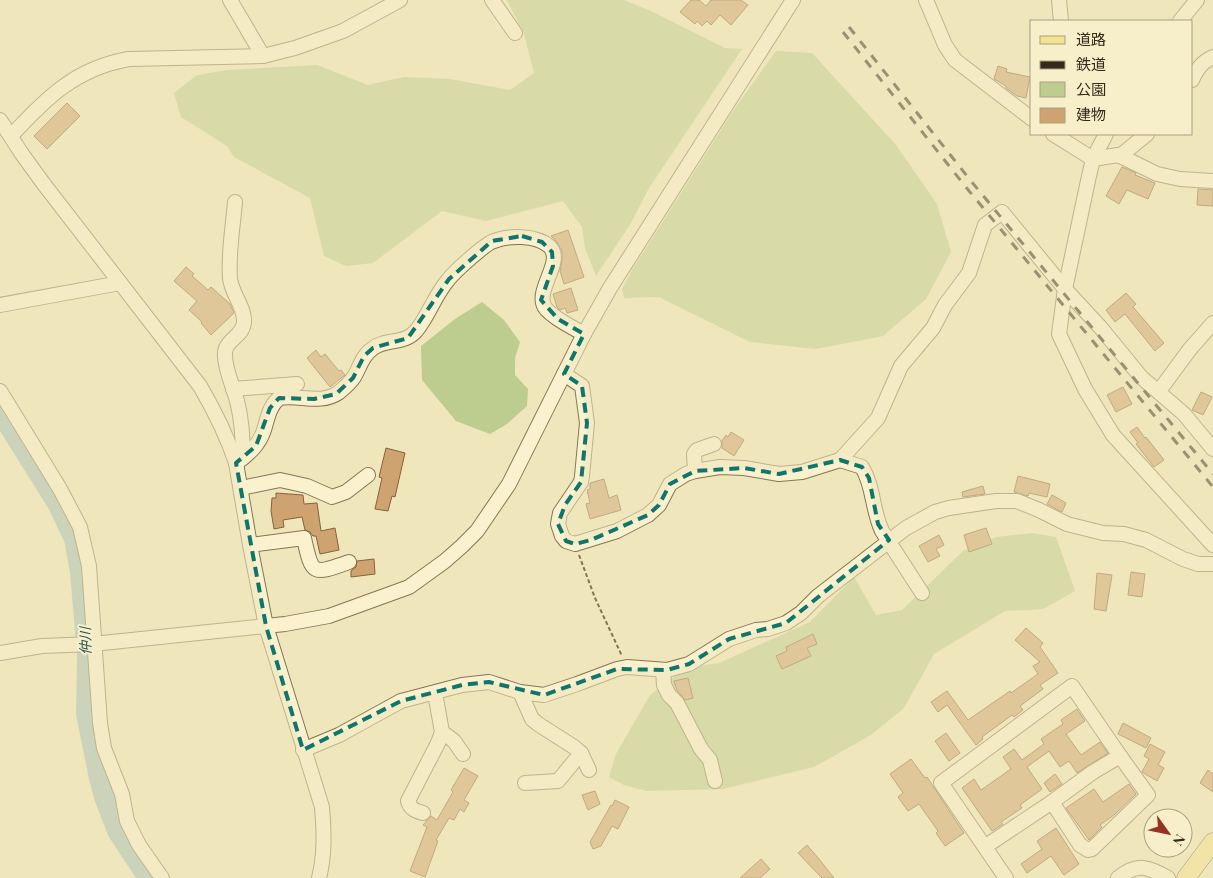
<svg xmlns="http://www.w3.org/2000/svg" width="1213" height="878" viewBox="0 0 1213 878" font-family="'Playfair Display','Noto Sans JP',serif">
<rect width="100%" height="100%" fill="#efe6bb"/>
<g fill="#bdcc8f">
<polygon points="507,0 624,0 653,12 725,48 742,49 649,188 631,223 596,276 585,248 582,227 563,201 486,221 442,211 373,263 346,266 324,256 310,198 234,157 227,146 181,117 174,93 197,75 227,70 317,65 368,85 404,77 450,79 510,90 534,73 524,34"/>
<polygon points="776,51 812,53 896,145 937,204 951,252 926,299 883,336 816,349 750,342 659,297 624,298 622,289 632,270 735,108"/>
<polygon points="482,302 504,320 520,342 515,358 515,375 528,389 527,406 507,424 490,434 456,421 422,380 421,346 455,319"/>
<polygon points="1033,533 1056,537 1075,591 1043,609 1005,611 934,654 904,708 871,735 814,767 723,789 646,791 624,785 609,777 616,754 650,695 686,668 719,663 810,622 854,577 876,615 902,610 963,551 996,537"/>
</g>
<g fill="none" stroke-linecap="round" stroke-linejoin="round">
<polyline stroke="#9fbfba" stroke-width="20" points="0,412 58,505 74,539 80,572 84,619 87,656 86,714 99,778 104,797 117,831 148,878"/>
</g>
<g fill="#cea36f" stroke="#86623a">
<polygon points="691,0 699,0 706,6 711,0 741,0 748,5 731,25 720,15 711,25 707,21 702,26 697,21 695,24 680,12"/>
<polygon points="998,66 1007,69 1006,72 1030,77 1026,98 1017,96 1006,88 1006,86 994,79"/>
<polygon points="67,103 80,116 47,149 34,136"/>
<polygon points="1122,167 1136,173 1135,175 1155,183 1148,199 1127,190 1119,204 1106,196"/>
<polygon points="1198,189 1213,190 1213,206 1197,205"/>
<polygon points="568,230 584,277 564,284 560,271 562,261 562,251 556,241 551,236"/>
<polygon points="186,267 194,274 192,276 208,290 211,287 230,304 234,313 211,335 201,323 202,322 189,310 197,301 174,281"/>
<polygon points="571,288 578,310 567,313 565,308 560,310 557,307 553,294"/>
<polygon points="1126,293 1136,304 1133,307 1164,343 1155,351 1125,314 1115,322 1106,310"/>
<polygon points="316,350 321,357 325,354 339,371 341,370 345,375 330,387 307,358"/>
<polygon points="1123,387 1132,404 1116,412 1107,395"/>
<polygon points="1201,392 1212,397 1203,415 1192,410"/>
<polygon points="1137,427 1145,438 1146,437 1164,460 1154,467 1136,444 1138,443 1130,432"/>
<polygon points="731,432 744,440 734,456 722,448 722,441 726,435 728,437"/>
<polygon points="386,448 405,453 395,497 392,496 388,511 375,509 382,478 379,477"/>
<polygon points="1018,476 1050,484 1047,497 1029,493 1028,496 1014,492"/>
<polygon points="604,479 609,498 617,495 621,510 590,519 586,504 590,503 587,490 590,489 590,483"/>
<polygon points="983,486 985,494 963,497 962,492"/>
<polygon points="276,493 303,495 304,504 317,503 321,531 335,528 339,550 320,554 316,536 313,536 310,532 305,530 302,517 283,520 284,527 274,529 271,511 272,498 276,498"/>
<polygon points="1052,495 1066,503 1062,512 1047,504"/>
<polygon points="986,528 992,544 969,552 964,535"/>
<polygon points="939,535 944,545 936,549 940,556 928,562 919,546"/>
<polygon points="374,559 375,574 351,577 351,571 356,567 357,561"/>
<polygon points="1131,572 1145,574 1142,597 1128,595"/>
<polygon points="1097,573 1112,575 1106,611 1094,609"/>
<polygon points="1026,628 1043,643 1040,647 1058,673 1040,685 1043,689 1020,706 1023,710 1014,717 1012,715 982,737 983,739 976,745 947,705 938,712 931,702 947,691 968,720 1010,691 1011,693 1038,674 1033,666 1040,662 1015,640"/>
<polygon points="813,634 817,644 807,648 811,656 782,669 776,656 787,651 786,647"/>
<polygon points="688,678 693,698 685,700 677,690 674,681"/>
<polygon points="1077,709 1085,721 1066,734 1081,755 1100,742 1108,753 1077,773 1069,761 1060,767 1049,751 1027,767 1042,789 1020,805 1022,808 1001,822 1003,824 992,831 962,788 974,779 981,790 1011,769 1003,757 1014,749 1022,760 1044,744 1041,739 1063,724 1061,720"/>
<polygon points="1123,723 1151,738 1146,748 1118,734"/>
<polygon points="946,733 960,753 949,761 935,741"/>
<polygon points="1150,744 1165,752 1158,765 1164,768 1157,781 1142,772 1149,759 1144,756"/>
<polygon points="911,759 925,778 927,777 964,833 945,846 936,833 938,831 919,804 908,811 898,797 903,793 890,774"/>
<polygon points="464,768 478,776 464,800 469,803 464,812 460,809 454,820 449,818 436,840 438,841 425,877 410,871 427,827 423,825 431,816 437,820 453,792 451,790"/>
<polygon points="1208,770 1213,774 1213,792 1200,783"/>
<polygon points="1055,774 1062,784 1050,792 1044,783"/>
<polygon points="1129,784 1136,794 1114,815 1100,825 1102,827 1089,840 1066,808 1094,789 1103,802"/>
<polygon points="595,791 600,804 588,810 582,795"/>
<polygon points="615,800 629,807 618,829 612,826 601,846 593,849 590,842 611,805 612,806"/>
<polygon points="1056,828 1079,864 1064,875 1051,856 1027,873 1021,864 1042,849 1037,841"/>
<polygon points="807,845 819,859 834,878 822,878 798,853"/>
<polygon points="761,859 770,869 760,878 740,878"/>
</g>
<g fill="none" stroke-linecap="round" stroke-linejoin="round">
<g stroke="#867555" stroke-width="16">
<g id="minor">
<polyline points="230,0 263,56"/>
<polyline points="492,0 515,33"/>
<polyline points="926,0 945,45 955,60 1032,119"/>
<polyline points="1059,0 1061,21"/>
<polyline points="1180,21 1197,0"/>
<path d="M 1192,80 C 1197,69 1202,62 1213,57"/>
<path d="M 0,120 L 22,154 L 43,183 L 200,386 C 214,410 227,436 236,463 L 250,545 L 266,626 L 322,807 C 324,832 325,854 319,878"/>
<polyline points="1053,134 1093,159 1118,155 1157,174 1180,179 1213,181"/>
<polyline points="1106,134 1093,159 1089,176 1065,289 1059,334 1085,389 1113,435 1213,545"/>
<path d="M 11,136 C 46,98 76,68 129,59 L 263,56 L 295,48 L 343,31 L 400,0"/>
<polyline points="1120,156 1147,134"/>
<path d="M 235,202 C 233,227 228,253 230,278 C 231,293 245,307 244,322 C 243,338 223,339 225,357 C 226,372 233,386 237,401 C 242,420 243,439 243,458"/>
<polyline points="0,305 120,283"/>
<polyline points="564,374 582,386 587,423 582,476 581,482 560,513 558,524 562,536 566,541 575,544 617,531 648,515 659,505 670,484 686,474 695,471 720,467 744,468 779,474 802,472 840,460 878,418 901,366 933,328 945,305 969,273 985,225 1002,212 1065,289 1101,328 1141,377 1184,414 1213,449"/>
<polyline points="233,389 297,384"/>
<polyline points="0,391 60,489 80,527 89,566 100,723 104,748 122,794 127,821 139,845 162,878"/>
<polyline points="1159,391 1190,349 1213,323"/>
<path d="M 840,460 L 862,467 C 874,487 872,510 882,531 L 922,593"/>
<path d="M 236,463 C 249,454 259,445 264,430 C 268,417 269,407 279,398 C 298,394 320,405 338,393 C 343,389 350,383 354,377 C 360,367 362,356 372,349 C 385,338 404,345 416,331 C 429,315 435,295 448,280 C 454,272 486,243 494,241 C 509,235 536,235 549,246 C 566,261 532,292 546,309 C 556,320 572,327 584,334"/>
<polyline points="695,471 694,454 697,450 714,444"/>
<polyline points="241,488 280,480 307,486 332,497 346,492 368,475"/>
<path d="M 250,545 L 304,538 C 312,576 313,575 349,562"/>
<polyline points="0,653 42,646 93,644 285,624 329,616 409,587 445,561 462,546 477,531 509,484 584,334 610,288 793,0"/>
<polyline points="663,670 664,685 669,695 677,703 701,749 710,760 715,781"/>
<polyline points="520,692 532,719 538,724 574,747 581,753 589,770"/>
<polyline points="442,732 454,741 463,754"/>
<polyline points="303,750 339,735 401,701 462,685 489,682 520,692 544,695 577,684 617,669 627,667 667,670 689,664 729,639 756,630 768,629 786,623 801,613 818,596 906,528 935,512 949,508 996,501 1017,501 1039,510 1067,524 1103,533 1124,534 1146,540 1183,559 1198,564 1213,564"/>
<polyline points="525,783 558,781 581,753"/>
<polyline points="1052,802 1080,845 1088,850 1092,849 1148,795 1120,756"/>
<path d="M 423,813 C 416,811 410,809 408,801 L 438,743 L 442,732 L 435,693"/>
<polyline points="986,846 1052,802 1093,772 1120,756 1072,686 941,783 1006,878"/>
<path d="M 1118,878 C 1138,862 1148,867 1168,878"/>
</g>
</g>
<g stroke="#53422a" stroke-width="19">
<polyline id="major" points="1186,878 1213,842"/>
</g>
<polyline stroke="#867555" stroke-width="2" stroke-dasharray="4 2.5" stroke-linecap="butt" points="579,555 595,598 622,656"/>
<use href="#minor" stroke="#faf2ce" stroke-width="14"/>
<use href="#major" stroke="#f5e28f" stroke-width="18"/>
<g stroke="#342a1a" stroke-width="3" stroke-dasharray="9 9" stroke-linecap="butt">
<polyline points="849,27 971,181 1213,474"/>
<polyline points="843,32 965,186 1213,487"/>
</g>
</g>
<path d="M0 0H1213V878H0ZM 522,236 L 542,242 L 552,252 L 553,266 L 541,300 L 558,319 L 584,334 L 564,374 L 582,386 L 587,423 L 581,482 L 565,505 L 558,524 L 566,541 L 575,544 L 591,540 L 648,515 L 659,505 L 670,484 L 695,471 L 744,468 L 779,474 L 840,460 L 862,467 L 869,478 L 878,524 L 889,540 L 786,623 L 729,639 L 689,664 L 667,670 L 617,669 L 544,695 L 489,682 L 462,685 L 401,701 L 303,750 L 266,626 L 236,463 L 256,446 L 270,408 L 279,398 L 314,399 L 336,394 L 353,378 L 364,356 L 373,348 L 408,338 L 449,279 L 492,241 Z" fill="#efe6bb" fill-opacity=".55" fill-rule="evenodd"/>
<path fill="none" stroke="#0f766e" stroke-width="4" stroke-dasharray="10 6" stroke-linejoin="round" d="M 522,236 L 542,242 L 552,252 L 553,266 L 541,300 L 558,319 L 584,334 L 564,374 L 582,386 L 587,423 L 581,482 L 565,505 L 558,524 L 566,541 L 575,544 L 591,540 L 648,515 L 659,505 L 670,484 L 695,471 L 744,468 L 779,474 L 840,460 L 862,467 L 869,478 L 878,524 L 889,540 L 786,623 L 729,639 L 689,664 L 667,670 L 617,669 L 544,695 L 489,682 L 462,685 L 401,701 L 303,750 L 266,626 L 236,463 L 256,446 L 270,408 L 279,398 L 314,399 L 336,394 L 353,378 L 364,356 L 373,348 L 408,338 L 449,279 L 492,241 Z"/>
<g text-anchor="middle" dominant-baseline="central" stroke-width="4" stroke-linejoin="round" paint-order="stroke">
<g font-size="14" font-style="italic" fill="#295255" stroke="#f6efca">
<text transform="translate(85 641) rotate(-91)">仲川</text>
</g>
</g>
<rect x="1030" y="20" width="162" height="115" fill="#f6efca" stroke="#a8a084"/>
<rect x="1040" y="36" width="25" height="8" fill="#f5e28f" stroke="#a8a084"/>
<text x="1076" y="45" font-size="15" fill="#342a1a">道路</text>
<rect x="1040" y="61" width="25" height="8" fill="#342a1a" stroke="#a8a084"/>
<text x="1076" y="70" font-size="15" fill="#342a1a">鉄道</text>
<rect x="1040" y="82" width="25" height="15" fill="#bdcc8f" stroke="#a8a084"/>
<text x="1076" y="95" font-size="15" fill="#342a1a">公園</text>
<rect x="1040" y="108" width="25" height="15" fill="#cea36f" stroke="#a8a084"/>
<text x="1076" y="120" font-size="15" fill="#342a1a">建物</text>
<g transform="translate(1168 833) rotate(123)"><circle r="24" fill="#f6efca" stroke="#a8a084"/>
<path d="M0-4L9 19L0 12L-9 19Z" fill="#973123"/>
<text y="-8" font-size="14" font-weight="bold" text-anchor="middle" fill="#342a1a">N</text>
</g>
</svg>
